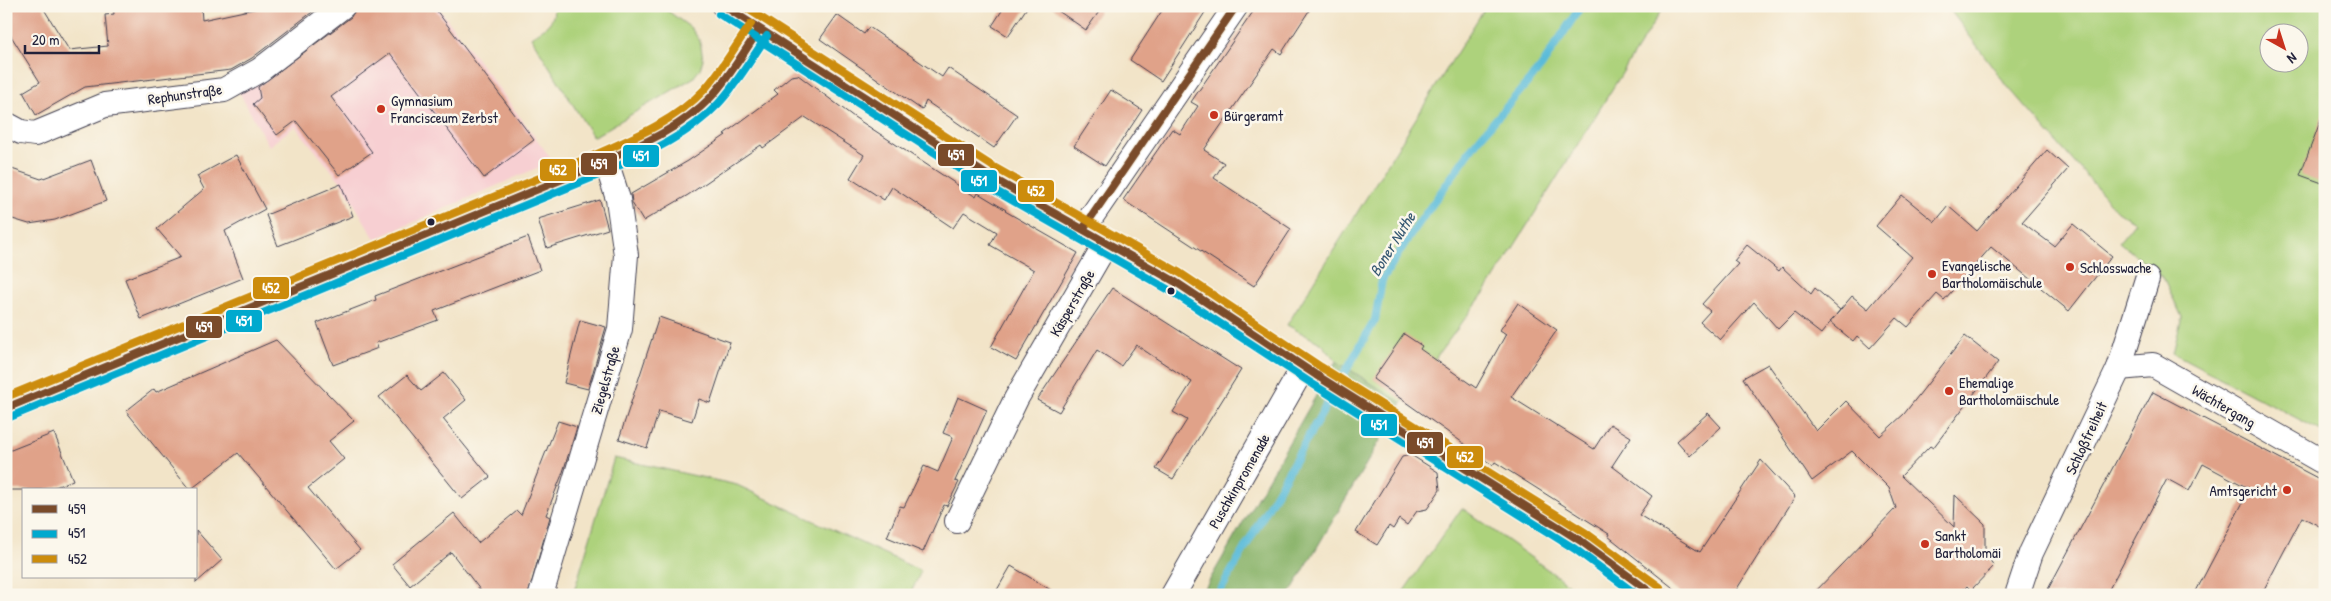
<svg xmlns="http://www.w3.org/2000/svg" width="2331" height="601" viewBox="0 0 2331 601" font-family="'Patrick Hand',sans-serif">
<rect width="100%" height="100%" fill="#fbf7ec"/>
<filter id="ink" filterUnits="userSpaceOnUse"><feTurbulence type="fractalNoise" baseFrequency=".02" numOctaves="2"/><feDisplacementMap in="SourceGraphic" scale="10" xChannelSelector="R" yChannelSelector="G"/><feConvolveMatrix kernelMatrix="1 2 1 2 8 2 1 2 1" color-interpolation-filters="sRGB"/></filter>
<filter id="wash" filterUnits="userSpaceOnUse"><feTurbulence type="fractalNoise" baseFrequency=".0096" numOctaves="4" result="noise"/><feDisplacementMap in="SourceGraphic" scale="20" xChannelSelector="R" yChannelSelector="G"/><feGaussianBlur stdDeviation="1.12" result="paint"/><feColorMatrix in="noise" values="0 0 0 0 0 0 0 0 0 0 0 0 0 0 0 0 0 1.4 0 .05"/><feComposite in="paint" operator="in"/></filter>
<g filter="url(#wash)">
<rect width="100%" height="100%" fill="#f2e4c8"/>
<polygon fill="#f7cfd2" points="355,6 437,6 553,161 375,239 341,182 295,126 269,146 239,92"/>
<g fill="#add27b" stroke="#687a5b" fill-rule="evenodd">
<path d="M 553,6 L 661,6 L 691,28 L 700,41 L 703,59 L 700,69 L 693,78 L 593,137 L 531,37 C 542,29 557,23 553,6 Z"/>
<polygon points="1486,6 1664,6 1490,285 1402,403 1336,361 1322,344 1287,325"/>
<path d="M 1947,6 L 2325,6 L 2325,433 L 2173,353 L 2182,317 L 2163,277 L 2119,242 L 2135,222 L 2117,211 L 2008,87 ZM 2268,32 L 2298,32 L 2298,62 L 2268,62 Z"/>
<polygon points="614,458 737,485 921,571 910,595 573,595"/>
<polygon points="1462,508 1583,595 1401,595"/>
</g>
<polygon fill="#8ab46b" stroke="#566b53" points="1336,361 1402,403 1289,595 1201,595"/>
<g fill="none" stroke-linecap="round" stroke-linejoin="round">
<polyline stroke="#5abbd9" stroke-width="8" points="1218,595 1375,320 1382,280 1407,240 1477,141 1541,67 1581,6"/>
</g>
<g id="blocks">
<g fill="#e0a289">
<polygon points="6,6 42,6 69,50 108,46 105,15 114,14 113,6 201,6 202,20 268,6 320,6 252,58 231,70 85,87 36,115 23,92 40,82 6,28"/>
<polygon points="356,6 433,6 534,140 484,178 390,53 331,97 372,152 339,175 296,121 277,135 253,104 260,98 258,87 351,17"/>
<polygon points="1005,6 1028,6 1008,36 992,26"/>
<polygon points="1051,6 1103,6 1086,30"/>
<polygon points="1165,6 1209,6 1161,81 1130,60"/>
<polygon points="1257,6 1312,6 1281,54 1274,49 1204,150 1224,163 1214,178 1291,229 1254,286 1123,200 1172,129 1180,134 1198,106 1191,102"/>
<polygon points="837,15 864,34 869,27 942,77 948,68 1017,115 994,148 926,101 922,110 820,39"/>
<polygon points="798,75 854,117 976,197 978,193 1006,210 1005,211 1078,253 1016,361 991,347 1034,270 990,245 997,232 964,212 953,228 892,187 884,200 850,178 864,155 805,117 763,148 761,145 688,195 643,221 632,203 631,194 688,161 726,135 724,134 778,94 774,90 791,76"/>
<polygon points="1111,90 1142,110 1105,166 1074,146"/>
<polygon points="2323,114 2325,114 2325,184 2300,175"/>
<polygon points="2047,150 2068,169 2022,222 2054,246 2073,224 2112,256 2069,311 1991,247 1944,300 1937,294 1908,327 1897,318 1870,348 1857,336 1853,341 1830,322 1852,296 1868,309 1912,257 1876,226 1902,195 1935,222 1948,206 1977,231"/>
<polygon points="236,155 265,209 225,231 243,278 141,319 125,279 181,257 157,229 204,189 197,176"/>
<polygon points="91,160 106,201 55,220 29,224 6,217 6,167 41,179"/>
<polygon points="341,184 353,216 278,246 266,215"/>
<polygon points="600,200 608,229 547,248 538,219"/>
<polygon points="528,237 540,270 434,311 438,320 376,343 378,348 333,365 317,323 376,300 375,296"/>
<polygon points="1747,245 1779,271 1782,267 1811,294 1815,288 1840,310 1821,334 1794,313 1778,329 1754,302 1720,340 1700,322 1710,311 1702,304 1738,264 1734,261"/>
<polygon points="1112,288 1241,370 1173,479 1156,469 1187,420 1173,412 1192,382 1136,345 1121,366 1097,350 1059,412 1037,400"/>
<polygon points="1518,303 1557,330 1511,397 1594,449 1610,424 1631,437 1612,466 1652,496 1639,515 1700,552 1761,460 1795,497 1733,595 1682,595 1608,536 1609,534 1495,462 1493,465 1472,452 1473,450 1373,379 1404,334 1422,346 1420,349 1476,388 1506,334 1500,330"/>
<polygon points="659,317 730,342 710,403 699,399 692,421 659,411 647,448 619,439"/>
<polygon points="580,320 606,327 588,389 564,383"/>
<polygon points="1965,336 1998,362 1933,448 1930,446 1901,476 1954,527 1955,495 1985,524 1985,553 1994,566 1971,590 1967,586 1958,595 1812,595 1896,508 1889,488 1852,451 1812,481 1743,378 1768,364 1816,431 1846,401 1880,436 1904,414"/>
<polygon points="276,340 354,421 329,441 344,459 308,488 360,550 336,569 238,453 190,490 126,411 154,389 156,392"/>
<polygon points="444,373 466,400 443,419 490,477 462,499 379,397 407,375 421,391"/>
<polygon points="2153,392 2325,482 2325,529 2302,517 2261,595 2194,595 2250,489 2203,464 2189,491 2167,479 2106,595 2045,595"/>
<polygon points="958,397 987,410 955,481 959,482 947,506 944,505 923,552 887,537 900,506 904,507 924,466 938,472 953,437 943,433"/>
<polygon points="1708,413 1721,427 1690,456 1677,441"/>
<polygon points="558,421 577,427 563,472 546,515 550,517 528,595 484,595 451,552 410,586 392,564 454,513 478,543 517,511 521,515"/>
<polygon points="54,433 73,480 48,490 6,490 6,452"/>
<polygon points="1411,455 1438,472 1440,490 1427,509 1417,511 1407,525 1399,519 1393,529 1389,526 1377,545 1356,532 1402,457"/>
<polygon points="196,530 222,560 196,583"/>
<polygon points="1011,566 1059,595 994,595"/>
</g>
</g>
</g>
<g filter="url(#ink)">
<use href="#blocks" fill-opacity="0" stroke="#413f50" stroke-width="1"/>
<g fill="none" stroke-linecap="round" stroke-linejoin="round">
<g stroke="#413f50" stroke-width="26">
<g id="minor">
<polyline points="724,6 987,175 1174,281 1316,375 1581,541 1654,595"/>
<polyline points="6,124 21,132 35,134 105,105 224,90 260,70 343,6"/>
<polyline points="1083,229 1236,6"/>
<polyline points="2119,368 2153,365 2325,463"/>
<path d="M 6,408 L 592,167 C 633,148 678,131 710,98 C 729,78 743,52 759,30"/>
<polyline points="957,521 1016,399 1107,242"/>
<polyline points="541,595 620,329 626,255 618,199 606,161"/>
<polyline points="1173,595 1304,366"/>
<polyline points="2017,595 2031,553 2119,368 2147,279"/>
</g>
</g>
<use href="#minor" stroke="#fff" stroke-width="24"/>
<g stroke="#fbf7ec" stroke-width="11">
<g id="bus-1">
<polyline points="724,6 987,175 1174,281 1316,375 1581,541 1654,595"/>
<polyline points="1083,229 1236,6"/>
<path d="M 6,408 L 592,167 C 633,148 678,131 710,98 C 729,78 743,53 759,30"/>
</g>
</g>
<g stroke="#fbf7ec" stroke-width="11">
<g id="bus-2">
<polyline points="719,14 982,183 1169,290 1311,383 1575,549 1637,595"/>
<path d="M 10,417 L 596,176 C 638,157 685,139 718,104 C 737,84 751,59 767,36"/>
</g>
</g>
<g stroke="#fbf7ec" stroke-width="11">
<g id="bus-3">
<polyline points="743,6 992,166 1180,273 1321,367 1586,533 1660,587"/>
<path d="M 6,397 L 588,158 C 628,140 673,123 704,90 C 722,70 735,46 751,24"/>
</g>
</g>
<use href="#bus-1" stroke="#7a4b2a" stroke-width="8"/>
<use href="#bus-2" stroke="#00a9ce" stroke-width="8"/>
<use href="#bus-3" stroke="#cc8c0c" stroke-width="8"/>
</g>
</g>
<g fill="#c8321e" stroke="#fbf7ec" stroke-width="2">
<circle cx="381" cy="109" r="5"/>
<circle cx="1214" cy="115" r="5"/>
<circle cx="2070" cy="267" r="5"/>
<circle cx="1932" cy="274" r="5"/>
<circle cx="1949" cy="391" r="5"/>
<circle cx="2287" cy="490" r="5"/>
<circle cx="1925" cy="544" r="5"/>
</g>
<g fill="#22223b" stroke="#fbf7ec" stroke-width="2">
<circle cx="431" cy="222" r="4.5"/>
<circle cx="1171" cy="291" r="4.5"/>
</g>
<g text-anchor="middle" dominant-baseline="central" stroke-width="5" stroke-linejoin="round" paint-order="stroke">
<g font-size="15" fill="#22223b" stroke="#fbf7ec">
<text transform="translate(185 94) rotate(-8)">Rephunstraße</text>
<text transform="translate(1072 303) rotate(-60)">Käsperstraße</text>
<text transform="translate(605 380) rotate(-74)">Ziegelstraße</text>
<text transform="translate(2224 406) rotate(30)">Wächtergang</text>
<text transform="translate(2086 438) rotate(-65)">Schloßfreiheit</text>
<text transform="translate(1239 481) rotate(-60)">Puschkinpromenade</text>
</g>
<g font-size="15" fill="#22223b" stroke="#fbf7ec" text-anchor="start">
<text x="391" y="100">Gymnasium<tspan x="391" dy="17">Francisceum Zerbst</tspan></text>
<text x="1224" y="115">Bürgeramt</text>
<text x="1942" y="265">Evangelische<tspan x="1942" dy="17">Bartholomäischule</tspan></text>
<text x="2080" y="267">Schlosswache</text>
<text x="1959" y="382">Ehemalige<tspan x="1959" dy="17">Bartholomäischule</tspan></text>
<text x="2277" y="490" text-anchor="end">Amtsgericht</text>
<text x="1935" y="535">Sankt<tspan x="1935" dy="17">Bartholomäi</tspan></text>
</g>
<g font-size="16" font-style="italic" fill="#365872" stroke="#fbf7ec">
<text transform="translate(1392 244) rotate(-58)">Boner Nuthe</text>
</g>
</g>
<g stroke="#fbf7ec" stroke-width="2">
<rect x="937" y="143" width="38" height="24" rx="5" fill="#7a4b2a"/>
<rect x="622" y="144" width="38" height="24" rx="5" fill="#00a9ce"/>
<rect x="580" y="152" width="38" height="24" rx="5" fill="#7a4b2a"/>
<rect x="539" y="158" width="38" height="24" rx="5" fill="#cc8c0c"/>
<rect x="960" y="169" width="38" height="24" rx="5" fill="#00a9ce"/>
<rect x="1017" y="179" width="38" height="24" rx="5" fill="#cc8c0c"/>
<rect x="252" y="276" width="38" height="24" rx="5" fill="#cc8c0c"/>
<rect x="225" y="309" width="38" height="24" rx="5" fill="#00a9ce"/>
<rect x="185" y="315" width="38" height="24" rx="5" fill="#7a4b2a"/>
<rect x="1360" y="413" width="38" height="24" rx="5" fill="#00a9ce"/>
<rect x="1406" y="431" width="38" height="24" rx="5" fill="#7a4b2a"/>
<rect x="1446" y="445" width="38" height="24" rx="5" fill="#cc8c0c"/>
</g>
<g font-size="14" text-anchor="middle" font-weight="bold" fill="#fff">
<text x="956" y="160">459</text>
<text x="641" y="161">451</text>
<text x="599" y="169">459</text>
<text x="558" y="175">452</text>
<text x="979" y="186">451</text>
<text x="1036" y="196">452</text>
<text x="271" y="293">452</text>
<text x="244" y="326">451</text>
<text x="204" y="332">459</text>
<text x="1379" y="430">451</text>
<text x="1425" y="448">459</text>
<text x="1465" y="462">452</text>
</g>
<rect width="2331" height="601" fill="none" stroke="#fbf7ec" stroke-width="25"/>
<rect x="22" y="488" width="175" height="90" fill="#fbf7ec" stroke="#a4a2a5"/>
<rect x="32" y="505" width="25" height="8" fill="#7a4b2a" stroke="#a4a2a5"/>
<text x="68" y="514" font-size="15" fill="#22223b">459</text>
<rect x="32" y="530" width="25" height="8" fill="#00a9ce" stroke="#a4a2a5"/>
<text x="68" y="538" font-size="15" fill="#22223b">451</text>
<rect x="32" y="555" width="25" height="8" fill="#cc8c0c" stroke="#a4a2a5"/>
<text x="68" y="564" font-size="15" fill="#22223b">452</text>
<g transform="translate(2284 48) rotate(141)"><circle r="24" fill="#fbf7ec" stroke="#a4a2a5"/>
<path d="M0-4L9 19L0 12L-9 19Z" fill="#c8321e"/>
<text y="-8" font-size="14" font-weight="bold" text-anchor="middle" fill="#22223b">N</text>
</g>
<path d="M25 45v8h74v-8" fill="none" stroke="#22223b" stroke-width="2.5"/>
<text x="32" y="45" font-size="15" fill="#22223b" stroke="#fbf7ec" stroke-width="4" paint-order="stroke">20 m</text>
</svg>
